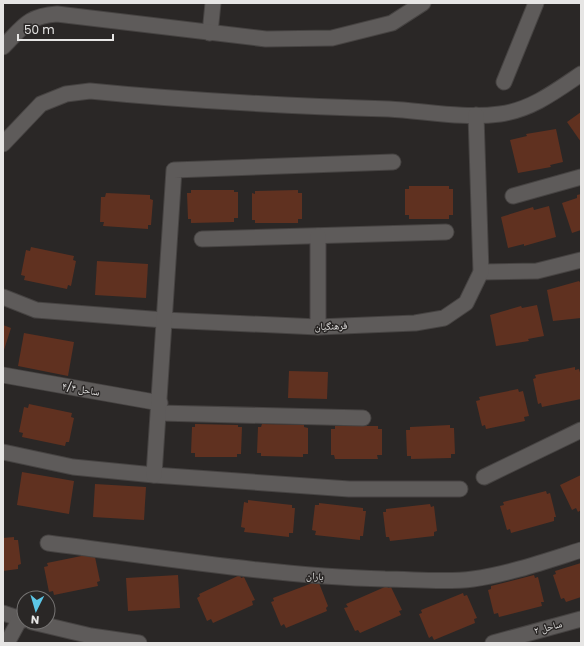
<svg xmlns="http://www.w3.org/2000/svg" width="584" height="646" viewBox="0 0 584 646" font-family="Poppins,'Noto Naskh Arabic',sans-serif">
<rect width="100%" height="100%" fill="#2a2726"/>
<g fill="#603120">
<polygon points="581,112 581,142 567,122"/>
<polygon points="556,129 563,162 550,165 551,167 518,173 510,140 527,136 526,134"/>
<polygon points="409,186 449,186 449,189 453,189 453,215 449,215 449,219 409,219 409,215 405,215 405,189 409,189"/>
<polygon points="191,190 234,190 234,192 238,192 238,218 234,218 234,222 191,223 191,219 188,219 187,193 191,193"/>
<polygon points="298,190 298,193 302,193 302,219 298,219 298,223 255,223 255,220 252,220 252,193 255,194 255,191"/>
<polygon points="106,193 150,195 150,199 153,200 151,225 148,225 148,229 103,226 104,222 100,222 101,197 105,197"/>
<polygon points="581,194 581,230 572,233 562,203 577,198 577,195"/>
<polygon points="549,206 556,237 524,246 524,244 508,248 501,217 533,207 534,210"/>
<polygon points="31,247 74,256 73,260 76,261 71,286 68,285 67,289 24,280 25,276 21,275 26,250 30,251"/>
<polygon points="97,261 148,264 146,298 95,295"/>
<polygon points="579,281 581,284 581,318 553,321 547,290"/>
<polygon points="537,305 544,336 528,339 529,341 496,346 490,315 521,306 522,308"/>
<polygon points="3,325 11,328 3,353"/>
<polygon points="24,333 74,342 68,376 18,366"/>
<polygon points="575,367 575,370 579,369 581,376 581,399 542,407 541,403 538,404 533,379 536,378 535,375"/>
<polygon points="289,371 328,372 327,399 288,398"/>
<polygon points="518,389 519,392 523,391 529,416 524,417 525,421 486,429 485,425 482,426 476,401 480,400 479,397"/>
<polygon points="29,404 72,413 71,417 74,418 69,442 66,442 65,446 22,437 23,433 19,432 24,407 28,408"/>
<polygon points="195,424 238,425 238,427 242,427 241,454 237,454 237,457 195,457 195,453 191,453 192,427 195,427"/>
<polygon points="262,424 304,425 304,427 308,428 308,454 303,454 303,457 261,456 261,453 257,453 258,427 261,427"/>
<polygon points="450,425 450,428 454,428 455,454 451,454 451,458 411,459 411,456 407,456 406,430 410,430 410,427"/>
<polygon points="335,426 378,426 378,429 382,429 382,455 377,455 378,459 335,459 334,455 331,455 331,429 335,429"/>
<polygon points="22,472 74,481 69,514 17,505"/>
<polygon points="581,475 581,510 578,512 576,508 572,510 560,485"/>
<polygon points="95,484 146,487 144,520 93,517"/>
<polygon points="546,491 547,494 550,493 556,517 554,517 554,521 511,533 510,529 507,530 500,506 504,505 503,502"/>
<polygon points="248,500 292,505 292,508 295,508 293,533 289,533 289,537 244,532 245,528 241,527 244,502 248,503"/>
<polygon points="319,503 363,508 363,511 366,511 363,536 360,536 360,540 315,535 316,531 312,530 315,505 319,505"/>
<polygon points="430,504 431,507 434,506 437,531 434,532 434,536 390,541 389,537 386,537 383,512 386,512 386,509"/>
<polygon points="14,537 14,540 18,540 21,564 18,565 18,569 3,571 3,538"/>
<polygon points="91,554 92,557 95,557 100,581 97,582 98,586 54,595 53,591 49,592 44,567 48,566 47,563"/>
<polygon points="581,563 581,597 566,602 564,598 561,599 553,575 556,574 555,571"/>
<polygon points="178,575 180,608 128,611 126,578"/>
<polygon points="240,575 241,578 244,577 255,600 252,601 253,605 213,623 211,619 207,621 197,598 200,596 199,594"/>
<polygon points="534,575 535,578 538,577 544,602 541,602 542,606 499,617 498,613 494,614 488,590 491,589 491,586"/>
<polygon points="315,582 316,584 319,583 328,606 326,608 327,611 286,628 284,624 281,626 271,602 274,601 273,598"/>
<polygon points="387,586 388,588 391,587 402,610 399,611 401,615 360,633 358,630 355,631 344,608 348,607 346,604"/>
<polygon points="463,593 464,596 467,595 477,618 474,619 475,623 434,640 432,636 429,638 419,614 422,613 421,610"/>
</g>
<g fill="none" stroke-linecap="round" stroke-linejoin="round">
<g stroke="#464342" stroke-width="17">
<g id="minor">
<polyline points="210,33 213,3"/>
<path d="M 3,47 C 23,27 27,16 57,14 L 266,39 L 332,38 L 392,23 L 423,3"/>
<polyline points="504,82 536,3"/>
<path d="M 3,144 L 41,104 L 66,94 L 90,91 C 190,101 289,106 389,109 C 425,111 464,119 500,114 C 531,110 556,91 581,74"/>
<polyline points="513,196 581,177"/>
<polyline points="202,239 446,232"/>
<polyline points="481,272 537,271 581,260"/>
<polyline points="3,297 36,310 164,320 318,327 415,323 444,318 466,303 481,272 476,115"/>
<polyline points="318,327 318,236"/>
<polyline points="3,375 160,403"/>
<polyline points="159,413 363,418"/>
<polyline points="3,452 73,467 154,475 349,489 460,489"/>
<polyline points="154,475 174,170 393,162"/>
<polyline points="484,477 581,430"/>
<path d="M 48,543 C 160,557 272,576 385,579 C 413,579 445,583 473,579 C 509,574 546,561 581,550"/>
<polyline points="3,613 24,620"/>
<polyline points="32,622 91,636 139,643"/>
<polyline points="7,643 20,619"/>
<polyline points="493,643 581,619"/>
</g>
</g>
<use href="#minor" stroke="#5e5b5a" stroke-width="15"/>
</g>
<g text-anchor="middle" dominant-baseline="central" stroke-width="3" stroke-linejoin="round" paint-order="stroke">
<g font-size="10" fill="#e6e5e4" stroke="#2a2726">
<text transform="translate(331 326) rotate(-2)">فرهنگیان</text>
<text transform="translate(81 389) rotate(10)">ساحل ۴/۴</text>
<text transform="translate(315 576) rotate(4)">باران</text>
<text transform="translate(548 627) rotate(-15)">ساحل ۲</text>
</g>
</g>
<rect width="584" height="646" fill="none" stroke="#e6e5e4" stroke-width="8"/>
<g transform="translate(36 610) rotate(185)"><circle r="19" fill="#2a2726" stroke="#757372"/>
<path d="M0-3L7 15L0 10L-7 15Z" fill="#5cc7e7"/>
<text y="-6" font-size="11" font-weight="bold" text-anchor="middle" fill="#e6e5e4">N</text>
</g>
<path d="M18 34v6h95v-6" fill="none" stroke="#e6e5e4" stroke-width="2"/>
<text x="24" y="34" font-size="12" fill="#e6e5e4" stroke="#2a2726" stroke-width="3" paint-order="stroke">50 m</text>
</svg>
